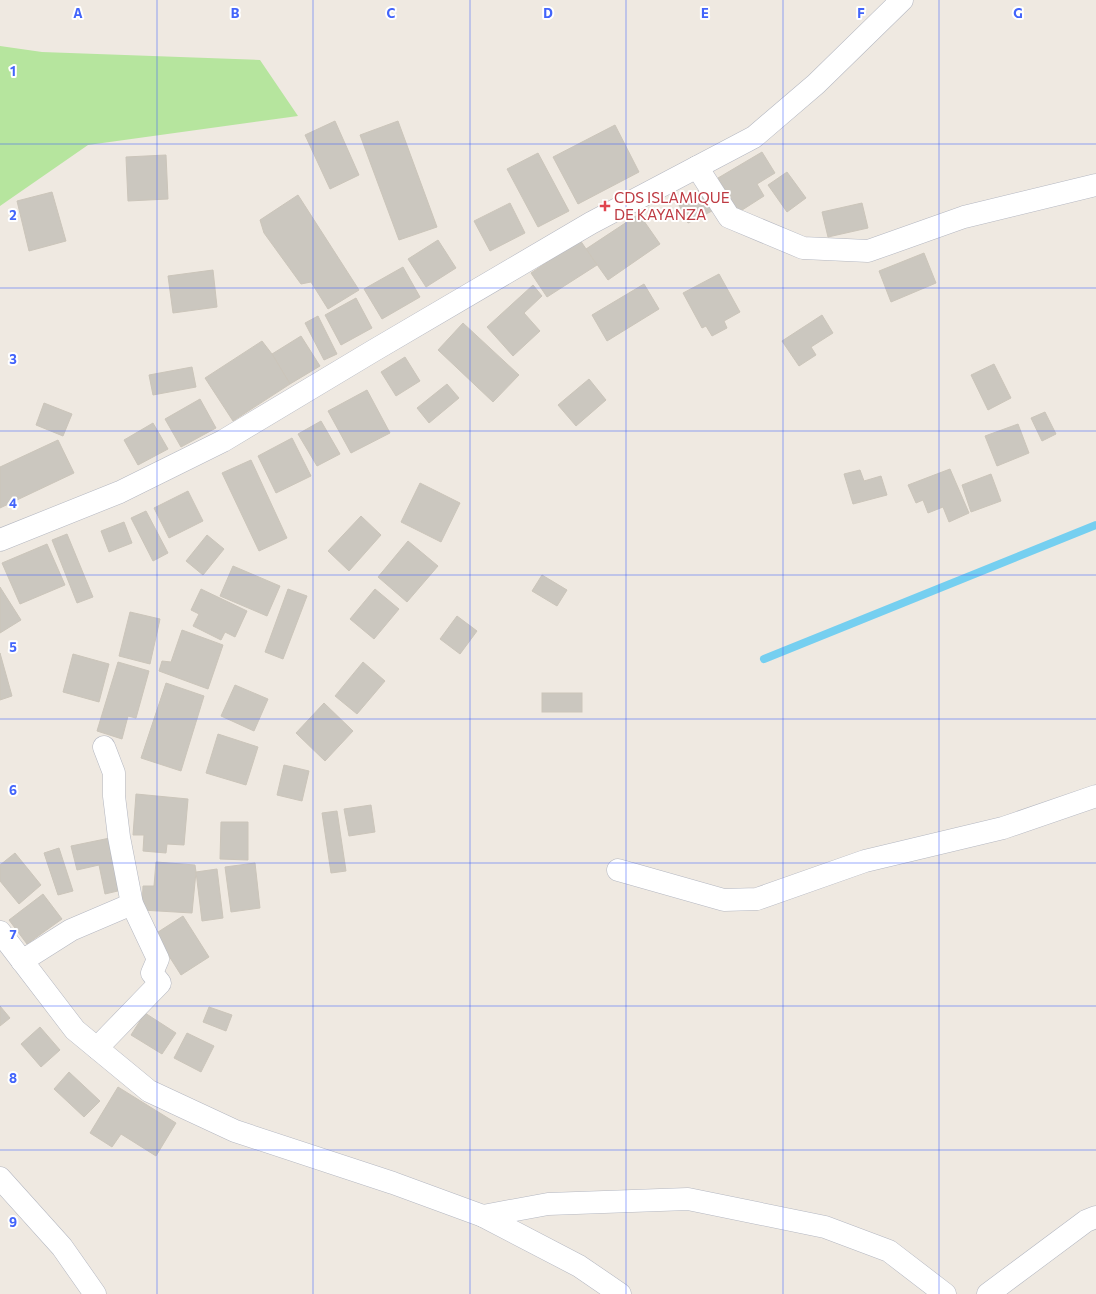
<svg xmlns="http://www.w3.org/2000/svg" width="1096" height="1294" viewBox="0 0 1096 1294" font-family="Commissioner,sans-serif">
<rect width="100%" height="100%" fill="#efe9e1"/>
<polygon fill="#b6e59e" points="0,46 42,52 260,60 298,116 88,145 0,206"/>
<g fill="none" stroke-linecap="round" stroke-linejoin="round">
<polyline stroke="#75cff0" stroke-width="8" points="764,659 1096,525"/>
</g>
<g fill="#cbc7bf" stroke="#cbc5ba">
<polygon points="335,121 359,175 330,189 305,135"/>
<polygon points="398,121 437,227 399,240 360,135"/>
<polygon points="615,125 639,172 578,204 553,157"/>
<polygon points="762,152 775,173 757,184 764,196 739,212 718,178"/>
<polygon points="538,153 569,211 538,227 507,169"/>
<polygon points="166,155 168,199 128,201 126,157"/>
<polygon points="787,172 806,198 787,212 768,185"/>
<polygon points="703,188 714,210 688,223 677,201"/>
<polygon points="52,192 66,241 29,251 17,201"/>
<polygon points="298,195 359,290 328,309 311,282 301,284 264,233 260,220"/>
<polygon points="510,203 525,233 490,251 474,221"/>
<polygon points="862,203 868,228 828,237 822,212"/>
<polygon points="639,214 660,244 608,280 586,249"/>
<polygon points="438,240 456,268 426,287 408,259"/>
<polygon points="580,240 597,265 547,297 531,273"/>
<polygon points="924,253 936,283 891,302 879,271"/>
<polygon points="403,267 420,297 382,319 364,289"/>
<polygon points="213,270 217,307 173,313 168,276"/>
<polygon points="719,274 740,312 724,321 727,328 712,336 706,326 702,328 683,293"/>
<polygon points="644,284 659,309 607,341 592,315"/>
<polygon points="533,285 542,296 524,313 540,331 513,356 487,327"/>
<polygon points="356,298 372,328 341,345 325,315"/>
<polygon points="822,315 833,333 811,347 816,355 799,366 782,341"/>
<polygon points="318,316 337,354 324,360 305,323"/>
<polygon points="463,323 519,375 493,402 438,350"/>
<polygon points="301,336 320,366 290,384 272,354"/>
<polygon points="262,341 272,354 290,384 233,421 205,378"/>
<polygon points="405,357 420,381 396,396 381,372"/>
<polygon points="994,364 1011,398 988,410 971,375"/>
<polygon points="192,367 196,387 153,395 149,375"/>
<polygon points="589,379 606,400 576,426 558,405"/>
<polygon points="447,384 459,398 429,423 417,408"/>
<polygon points="367,390 390,433 351,453 328,411"/>
<polygon points="200,399 216,428 181,447 165,419"/>
<polygon points="44,403 72,414 63,436 36,425"/>
<polygon points="1045,412 1056,434 1042,441 1031,418"/>
<polygon points="321,421 340,454 317,466 298,434"/>
<polygon points="153,423 168,449 138,465 124,440"/>
<polygon points="1018,424 1029,453 997,466 985,436"/>
<polygon points="292,438 311,476 276,493 258,456"/>
<polygon points="58,440 74,473 0,508 0,467"/>
<polygon points="251,460 287,538 259,551 222,473"/>
<polygon points="950,469 969,513 949,522 943,507 928,513 923,500 916,503 908,485"/>
<polygon points="860,470 864,481 881,476 887,495 853,504 844,474"/>
<polygon points="991,474 1001,501 971,512 962,485"/>
<polygon points="420,483 460,503 441,542 401,522"/>
<polygon points="188,491 203,521 169,538 154,508"/>
<polygon points="146,511 168,553 153,561 131,518"/>
<polygon points="361,516 381,535 349,571 328,551"/>
<polygon points="124,522 132,543 109,552 101,531"/>
<polygon points="67,534 93,597 77,603 52,540"/>
<polygon points="207,535 224,549 203,575 186,561"/>
<polygon points="408,541 438,566 407,602 378,577"/>
<polygon points="47,544 65,585 20,604 2,563"/>
<polygon points="233,566 280,586 267,616 220,596"/>
<polygon points="542,575 567,590 557,606 532,591"/>
<polygon points="0,587 21,620 0,633"/>
<polygon points="201,589 247,611 235,637 225,632 221,640 193,626 199,614 191,610"/>
<polygon points="288,589 307,596 283,659 265,652"/>
<polygon points="375,589 399,609 374,639 350,619"/>
<polygon points="130,612 160,619 150,664 119,656"/>
<polygon points="457,616 477,631 460,654 440,639"/>
<polygon points="182,630 223,645 208,689 159,671 162,661 171,662"/>
<polygon points="0,653 12,696 0,700"/>
<polygon points="73,654 109,664 99,702 63,692"/>
<polygon points="118,662 149,671 136,718 128,716 122,739 97,731"/>
<polygon points="363,662 385,681 357,714 335,696"/>
<polygon points="166,683 204,696 181,771 141,758"/>
<polygon points="235,685 268,699 254,731 221,716"/>
<rect x="542" y="693" width="40" height="19"/>
<polygon points="324,703 353,731 325,761 296,733"/>
<polygon points="218,734 258,747 246,785 206,773"/>
<polygon points="284,765 309,771 302,801 277,795"/>
<polygon points="136,794 188,799 184,845 167,844 166,853 143,851 144,835 133,835"/>
<polygon points="371,805 375,832 349,836 344,809"/>
<polygon points="337,811 346,871 331,873 322,813"/>
<polygon points="221,822 248,822 248,860 220,859"/>
<polygon points="110,838 122,890 105,894 99,865 77,870 71,846"/>
<polygon points="59,848 73,891 58,895 44,853"/>
<polygon points="15,853 41,885 19,904 0,881 0,865"/>
<polygon points="156,862 195,865 196,872 192,913 142,910 143,886 154,886"/>
<polygon points="255,863 260,908 231,912 225,867"/>
<polygon points="217,869 223,918 202,921 196,872"/>
<polygon points="43,894 62,919 27,944 9,920"/>
<polygon points="183,916 209,957 181,975 155,934"/>
<polygon points="0,1006 10,1018 0,1026"/>
<polygon points="209,1007 232,1015 226,1031 203,1022"/>
<polygon points="145,1013 176,1033 162,1054 131,1035"/>
<polygon points="40,1027 60,1050 41,1067 21,1044"/>
<polygon points="187,1033 214,1046 201,1072 174,1058"/>
<polygon points="69,1072 100,1101 84,1117 54,1089"/>
<polygon points="118,1087 176,1123 156,1156 121,1134 112,1147 90,1133"/>
</g>
<g fill="none" stroke-linecap="round" stroke-linejoin="round">
<g stroke="#b4b7c1" stroke-width="23">
<g id="minor">
<polyline points="697,167 729,217 803,248 868,251 964,217 1096,185"/>
<polyline points="0,540 120,492 223,441 373,351 591,223 754,137 816,84 902,0"/>
<polyline points="618,870 724,900 757,899 865,861 1003,828 1096,796"/>
<polyline points="0,932 75,1030 149,1091 235,1131 393,1183 483,1216 579,1266 620,1294"/>
<polyline points="22,961 71,930 132,904"/>
<polyline points="97,1048 160,983 152,973 158,959 132,904 119,837 114,796 114,773 104,747"/>
<polyline points="0,1178 62,1247 95,1294"/>
<polyline points="483,1216 548,1204 688,1199 825,1227 889,1251 945,1294"/>
<polyline points="988,1294 1086,1221 1096,1217"/>
</g>
</g>
<use href="#minor" stroke="#fff" stroke-width="22"/>
</g>
<path fill="none" stroke="#4264fb" stroke-width="1" stroke-opacity="0.55" d="M 157,0 L 157,1294M 313,0 L 313,1294M 470,0 L 470,1294M 626,0 L 626,1294M 783,0 L 783,1294M 939,0 L 939,1294M 0,144 L 1096,144M 0,288 L 1096,288M 0,431 L 1096,431M 0,575 L 1096,575M 0,719 L 1096,719M 0,863 L 1096,863M 0,1006 L 1096,1006M 0,1150 L 1096,1150"/>
<path fill="#e0444e" stroke="#fff" stroke-width="1.5" d="M603 200h4v4h4v4h-4v4h-4v-4h-4v-4h4z"/>
<g text-anchor="middle" dominant-baseline="central" stroke-width="4" stroke-linejoin="round" paint-order="stroke">
<g font-size="15" fill="#be3a42" stroke="#fff" text-anchor="start">
<text x="614" y="197">CDS ISLAMIQUE<tspan x="614" dy="17">DE KAYANZA</tspan></text>
</g>
</g>
<g font-size="13" text-anchor="middle" font-weight="bold" fill="#4264fb" stroke="#fff" stroke-width="4" stroke-linejoin="round" paint-order="stroke">
<text x="78" y="18">A</text>
<text x="235" y="18">B</text>
<text x="391" y="18">C</text>
<text x="548" y="18">D</text>
<text x="705" y="18">E</text>
<text x="861" y="18">F</text>
<text x="1018" y="18">G</text>
<text x="13" y="76">1</text>
<text x="13" y="220">2</text>
<text x="13" y="364">3</text>
<text x="13" y="508">4</text>
<text x="13" y="652">5</text>
<text x="13" y="795">6</text>
<text x="13" y="939">7</text>
<text x="13" y="1083">8</text>
<text x="13" y="1227">9</text>
</g>
</svg>
